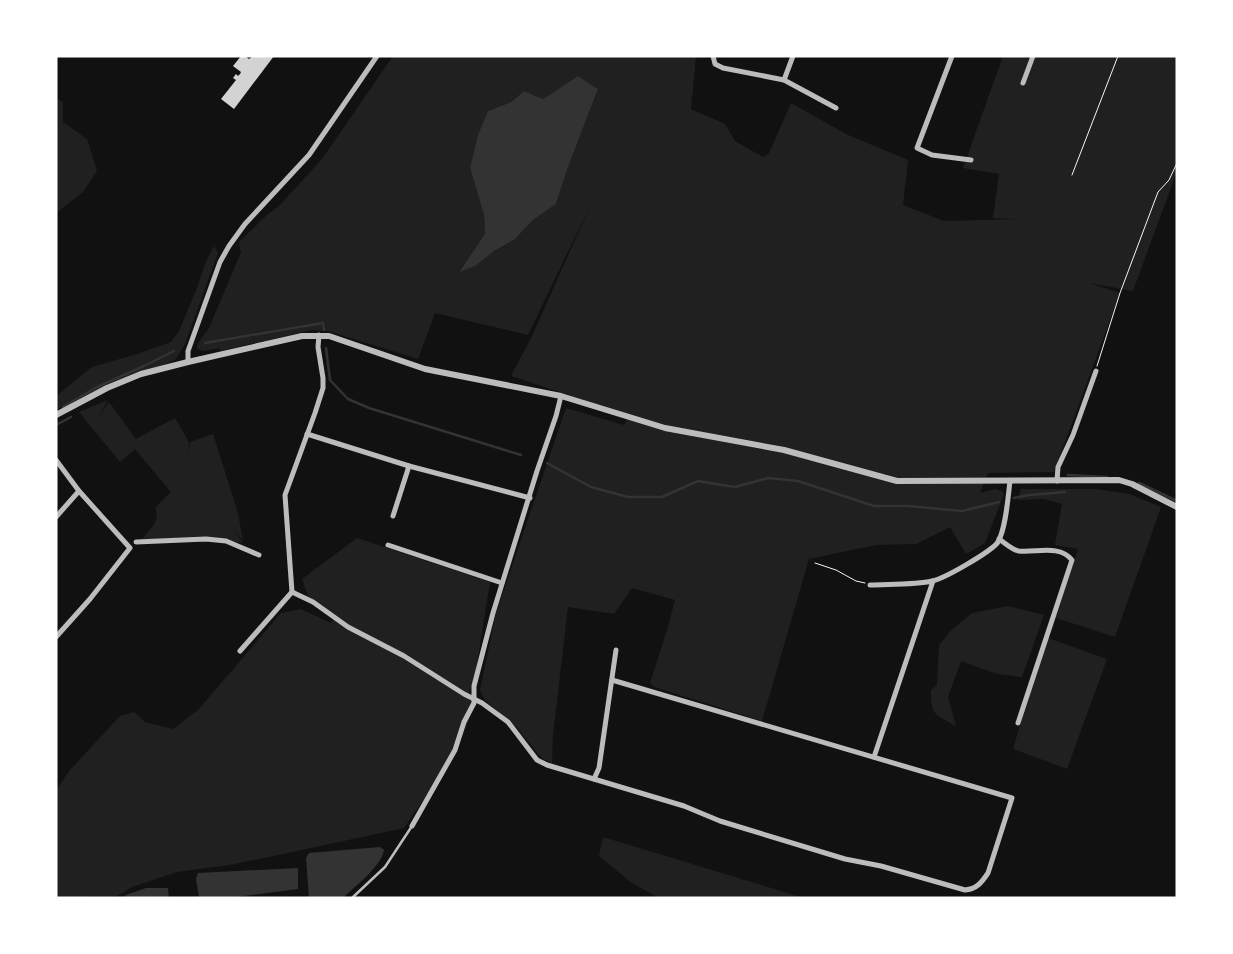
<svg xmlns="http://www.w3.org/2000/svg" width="1233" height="954" viewBox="0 0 1233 954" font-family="'Open Sans',sans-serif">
<rect width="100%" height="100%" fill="#111"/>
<g fill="#202020" fill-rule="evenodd">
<path d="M 393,56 L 696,56 L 691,109 L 725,124 L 735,141 L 763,157 L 769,153 L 791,103 L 846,134 L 908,160 L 903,205 L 944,221 L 1017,219 L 993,218 L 999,174 L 963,168 L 1003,56 L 1177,56 L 1177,171 L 1133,291 L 1089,283 L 1120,293 L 1054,472 L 988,473 L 980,493 L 995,489 L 1002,491 L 1004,494 L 985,543 L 966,554 L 950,527 L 916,544 L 876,545 L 809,559 L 762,721 L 654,687 L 650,683 L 667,630 L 675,600 L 632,588 L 614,614 L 568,607 L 553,735 L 552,763 L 543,759 L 538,754 L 517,728 L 485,700 L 480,690 L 496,613 L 566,408 L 624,425 L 630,415 L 511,376 L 532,336 L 591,204 L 528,335 L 435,313 L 418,359 L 328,331 L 311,330 L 220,351 L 220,348 L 204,351 L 199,350 L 197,348 L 198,343 L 209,328 L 241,252 L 239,244 L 240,241 L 267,215 L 278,207 L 322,159 ZM 578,76 L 598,89 L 567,170 L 556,204 L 533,220 L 514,240 L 459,271 L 485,235 L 484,215 L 470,168 L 488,111 L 511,102 L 524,91 L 543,99 Z"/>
<polygon points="56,98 63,102 63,122 87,139 97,171 83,192 56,213"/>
<polygon points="214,246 218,253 185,344 175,360 162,366 144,370 109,384 56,410 56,396 92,367 137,354 171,342 179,331 197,288 205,264"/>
<path d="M 108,400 L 99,417 L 109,402 L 136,439 L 175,418 L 189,442 L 188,456 L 190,442 L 213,434 L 238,513 L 243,541 L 232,528 L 243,543 L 213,538 L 142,539 C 150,529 161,521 155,508 L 171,492 L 135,449 L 120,462 L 79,412 Z"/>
<polygon points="1021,489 1096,489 1129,494 1161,507 1115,637 1056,618 1078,549 1055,545 1062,504 1044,499 1018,500"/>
<path d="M 357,538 L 490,582 L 475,676 L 467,699 L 474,702 C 465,745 429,791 404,828 L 288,853 L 229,865 L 177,872 L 132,887 L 117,896 L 56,898 L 56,790 L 70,770 L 120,716 L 134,712 L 145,722 L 173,729 L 199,709 L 281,613 L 301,609 L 331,623 L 336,616 L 308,596 L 302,579 Z"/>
<path d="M 1008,606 L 1044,615 L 1022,677 L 997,674 L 961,661 L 948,697 L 956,726 C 934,714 931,715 931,690 L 937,685 L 939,645 L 950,631 L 972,613 Z"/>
<polygon points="1048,638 1107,659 1067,769 1013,749 1035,675"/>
<polygon points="603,837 804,898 659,898 632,883 599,856"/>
</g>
<g fill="#333">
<polygon points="578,76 598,89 567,170 556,204 533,220 514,240 494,251 475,266 459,272 485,234 484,215 470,168 478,135 488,111 511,102 524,91 543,99"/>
<path d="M 380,847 L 384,850 C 381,867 355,886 343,898 L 309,898 L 306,858 L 309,853 Z"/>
<polygon points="298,868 298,889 228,898 199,897 196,879 198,873"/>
<polygon points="146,888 168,888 169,898 124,898 126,895"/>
</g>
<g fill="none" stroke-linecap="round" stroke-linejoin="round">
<g stroke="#333" stroke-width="2.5">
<polyline points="205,343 323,323 324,330"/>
<polyline points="326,348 330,380 348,399 369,408 521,455"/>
<polyline points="63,407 97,387 144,366 174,351"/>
<polyline points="56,425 71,417"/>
<polyline points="547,463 591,487 628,497 662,497 698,481 735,487 768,478 798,481 874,506 908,506 962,511 999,502"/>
<polyline points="1068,475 1107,477"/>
<polyline points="1139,483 1177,501"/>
<polyline points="1014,498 1029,495 1065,492"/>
</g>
</g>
<polygon fill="#d3d3d3" points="241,56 245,56 249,59 253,56 274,56 234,109 221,99 236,80 233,78 236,74 238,76 240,74 241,72 233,66"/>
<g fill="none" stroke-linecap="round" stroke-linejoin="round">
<g stroke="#f5f5f5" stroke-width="1">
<polyline points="1072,175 1118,56"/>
<polyline points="1097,366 1120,293 1158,192 1169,180 1177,163"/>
<polyline points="815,563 836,570 856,581 865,583"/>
</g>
<polyline stroke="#bcbcbc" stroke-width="2.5" points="352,898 385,867 412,826"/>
<g stroke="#bcbcbc" stroke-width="5">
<polyline points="713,56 715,64 723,68 784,80 836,108"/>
<polyline points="952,56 917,148 932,155 971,160"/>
<polyline points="784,80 793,56"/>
<polyline points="1023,83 1033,56"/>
<polyline points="188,362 188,351 220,262 229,246 245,224 309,155 377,56"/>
<polyline points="307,434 409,466 530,498"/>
<polyline points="56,460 79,491 130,548 90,599 56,637"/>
<polyline points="1057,481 1058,467 1073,435 1096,371"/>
<polyline points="393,516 409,466"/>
<polyline points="56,517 79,491"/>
<path d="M 999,539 C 1005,543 1012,550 1019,551 C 1036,553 1059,544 1072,560 L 1018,723"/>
<polyline points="136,542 206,539 226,541 259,555"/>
<polyline points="388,545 502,583"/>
<path d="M 870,585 C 888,584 916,585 932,581 C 944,579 992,551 998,542 C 1006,528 1008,497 1010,481"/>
<path d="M 292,592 L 313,602 L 348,627 L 404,656 L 464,694 L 482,703 L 508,722 L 537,760 L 547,765 L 684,806 L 720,821 L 845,859 L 881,866 L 965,890 C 977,889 982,882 988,873 L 1012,798 L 612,680"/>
<polyline points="292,592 285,495 315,413 323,388 323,378 318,347 319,335"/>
<polyline points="240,651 292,592"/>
<polyline points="874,757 933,581"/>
<polyline points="594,779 599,768 616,650"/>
<polyline points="412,826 455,750 464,722 474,703 474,686 493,613 537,471 556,416 561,396"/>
</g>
<polyline stroke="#bcbcbc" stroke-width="6" points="56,415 107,388 141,374 188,362 302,336 329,336 425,369 561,396 665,428 784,450 897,481 1119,480 1132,484 1177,507"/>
</g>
<rect width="1233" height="954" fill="none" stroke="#ffffff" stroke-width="115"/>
</svg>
